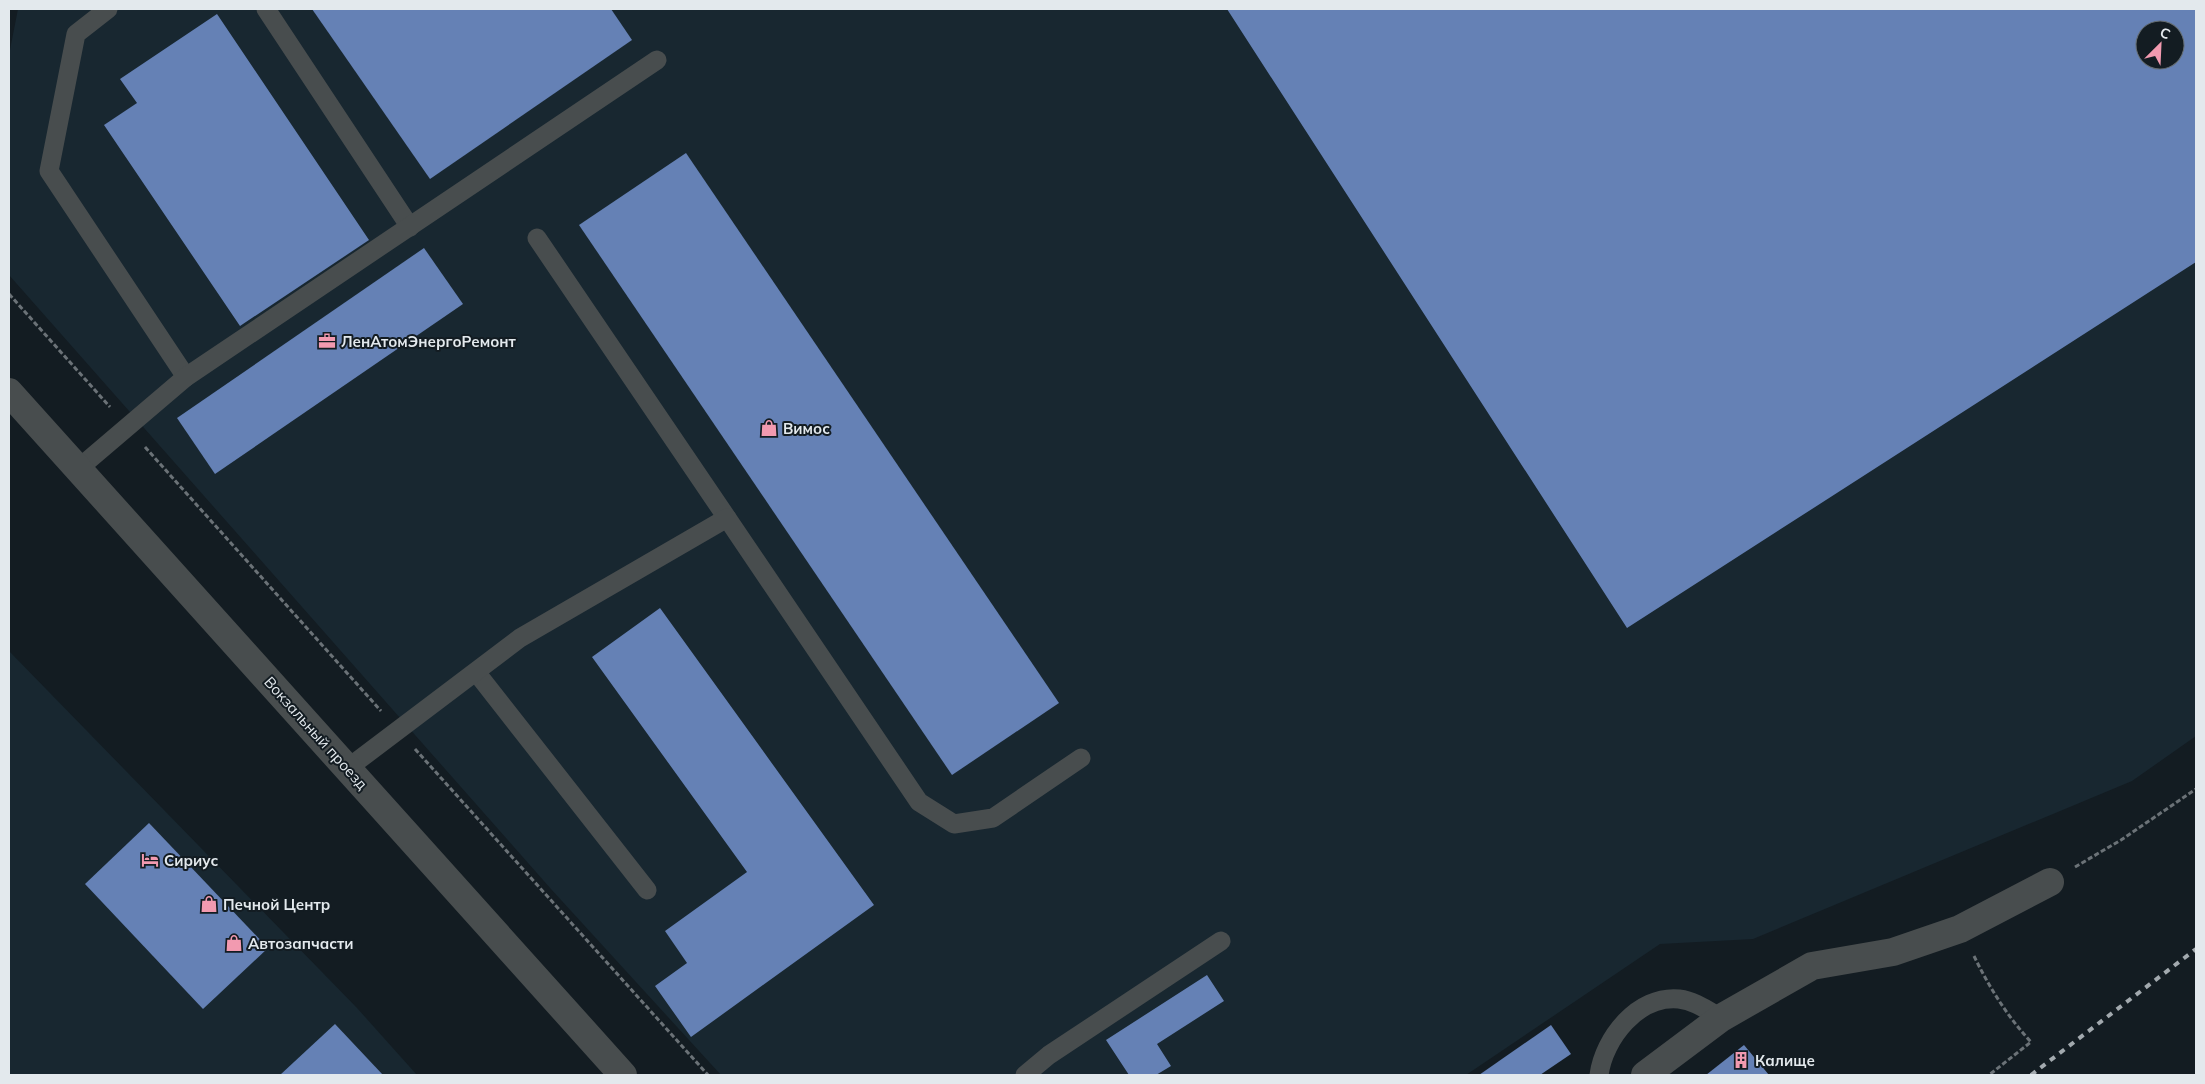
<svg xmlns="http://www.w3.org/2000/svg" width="2205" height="1084" viewBox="0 0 2205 1084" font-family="Mulish,sans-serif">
<rect width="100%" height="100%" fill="#131c22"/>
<g fill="#182730" fill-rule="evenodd">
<path d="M 18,9 L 2196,9 L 2196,736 L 2132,781 L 1753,939 L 1660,944 L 1466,1075 L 721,1075 L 551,889 L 9,275 L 9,55 ZM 2145,30 L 2175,30 L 2175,60 L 2145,60 Z"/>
<polygon points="9,651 357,1008 417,1075 9,1075"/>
</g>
<g fill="#6581b5" fill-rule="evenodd">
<polygon points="312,9 611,9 632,40 430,179"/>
<path d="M 1227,9 L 2196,9 L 2196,262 L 1627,628 ZM 2145,30 L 2175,30 L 2175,60 L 2145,60 Z"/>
<polygon points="217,14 369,240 240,326 104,125 137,103 120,79"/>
<polygon points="686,153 1059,703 952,775 579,225"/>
<polygon points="424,248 463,304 215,474 177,418"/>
<polygon points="660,608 874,905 691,1037 655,986 687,963 665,931 747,872 592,657"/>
<polygon points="149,823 268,948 203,1009 85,884"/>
<polygon points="1207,975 1224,1001 1157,1044 1171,1066 1156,1075 1129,1075 1106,1040"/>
<polygon points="335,1024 383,1075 280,1075"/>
<polygon points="1551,1025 1571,1054 1540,1075 1479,1075"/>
<polygon points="1744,1045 1769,1075 1706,1075"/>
</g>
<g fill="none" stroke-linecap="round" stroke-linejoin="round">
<g stroke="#6b7277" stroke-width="3" stroke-dasharray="5 2.5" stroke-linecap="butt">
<polyline points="9,294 110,407"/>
<polyline points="145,447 381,711"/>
<polyline points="415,749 708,1075"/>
<polyline points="2075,867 2121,840 2196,789"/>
<path d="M 1974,956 C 1989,987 2007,1016 2031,1042 L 1989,1075"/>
</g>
<g stroke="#484d4e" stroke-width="19">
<polyline points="108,9 76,34 49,171 186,377"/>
<polyline points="266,9 410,227"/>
<polyline points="537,238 727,518"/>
<polyline points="78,469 186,377 657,60"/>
<polyline points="476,672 647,890"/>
<polyline points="348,768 520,638 727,518 919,802 954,824 993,818 1081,758"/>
<polyline points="1025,1075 1049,1055 1221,941"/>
<path d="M 1599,1075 C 1604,1038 1638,995 1679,999 C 1695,1001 1707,1010 1721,1018"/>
</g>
<g stroke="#484d4e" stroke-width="28">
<polyline points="9,392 623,1075"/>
<polyline points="1645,1075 1721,1018 1812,966 1893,952 1960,929 2050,882"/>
</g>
<polyline stroke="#a2a9ae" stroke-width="4" stroke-dasharray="6 6" stroke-linecap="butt" points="2031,1075 2196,949"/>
</g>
<defs>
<g id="office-bare" transform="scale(1.35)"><path d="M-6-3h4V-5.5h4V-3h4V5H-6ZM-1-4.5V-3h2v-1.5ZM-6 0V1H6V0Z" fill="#f29ab0" stroke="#131c22" stroke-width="2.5" paint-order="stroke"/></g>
<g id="shop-bare" transform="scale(1.35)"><path d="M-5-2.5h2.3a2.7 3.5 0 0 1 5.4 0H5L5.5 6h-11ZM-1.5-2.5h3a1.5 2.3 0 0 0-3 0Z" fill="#f29ab0" stroke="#131c22" stroke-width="2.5" paint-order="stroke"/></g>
<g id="hotel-bare" transform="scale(1.35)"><path d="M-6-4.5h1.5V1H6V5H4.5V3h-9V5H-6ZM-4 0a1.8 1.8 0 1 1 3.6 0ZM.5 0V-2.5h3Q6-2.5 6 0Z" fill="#f29ab0" stroke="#131c22" stroke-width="2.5" paint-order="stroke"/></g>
<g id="building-bare" transform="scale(1.35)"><path d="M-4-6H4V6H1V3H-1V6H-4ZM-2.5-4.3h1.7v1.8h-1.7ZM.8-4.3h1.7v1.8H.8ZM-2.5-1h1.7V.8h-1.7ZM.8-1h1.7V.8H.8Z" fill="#f29ab0" stroke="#131c22" stroke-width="2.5" paint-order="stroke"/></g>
</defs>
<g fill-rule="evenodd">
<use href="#office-bare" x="327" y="341"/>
<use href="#shop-bare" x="769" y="428"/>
<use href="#hotel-bare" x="150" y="860"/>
<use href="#shop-bare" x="209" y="904"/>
<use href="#shop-bare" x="234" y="943"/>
<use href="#building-bare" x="1741" y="1060"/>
</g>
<g text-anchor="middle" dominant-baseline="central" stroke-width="4" stroke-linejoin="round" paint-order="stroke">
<g font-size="15" font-weight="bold" fill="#e3e9ed" stroke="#131c22" text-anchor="start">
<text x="341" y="341">ЛенАтомЭнергоРемонт</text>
<text x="783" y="428">Вимос</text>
<text x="164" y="860">Сириус</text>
<text x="223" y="904">Печной Центр</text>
<text x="248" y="943">Автозапчасти</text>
<text x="1755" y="1060">Калище</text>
</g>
<g font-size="15" fill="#e3e9ed" stroke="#131c22">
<text transform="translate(316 733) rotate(48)">Вокзальный проезд</text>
</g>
</g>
<rect width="2205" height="1084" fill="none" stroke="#e3e9ed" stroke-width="20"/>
<g transform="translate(2160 45) rotate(24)"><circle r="24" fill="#131c22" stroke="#666e73"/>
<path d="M0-4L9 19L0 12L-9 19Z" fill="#f29ab0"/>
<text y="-8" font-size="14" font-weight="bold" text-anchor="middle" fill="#e3e9ed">С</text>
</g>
</svg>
